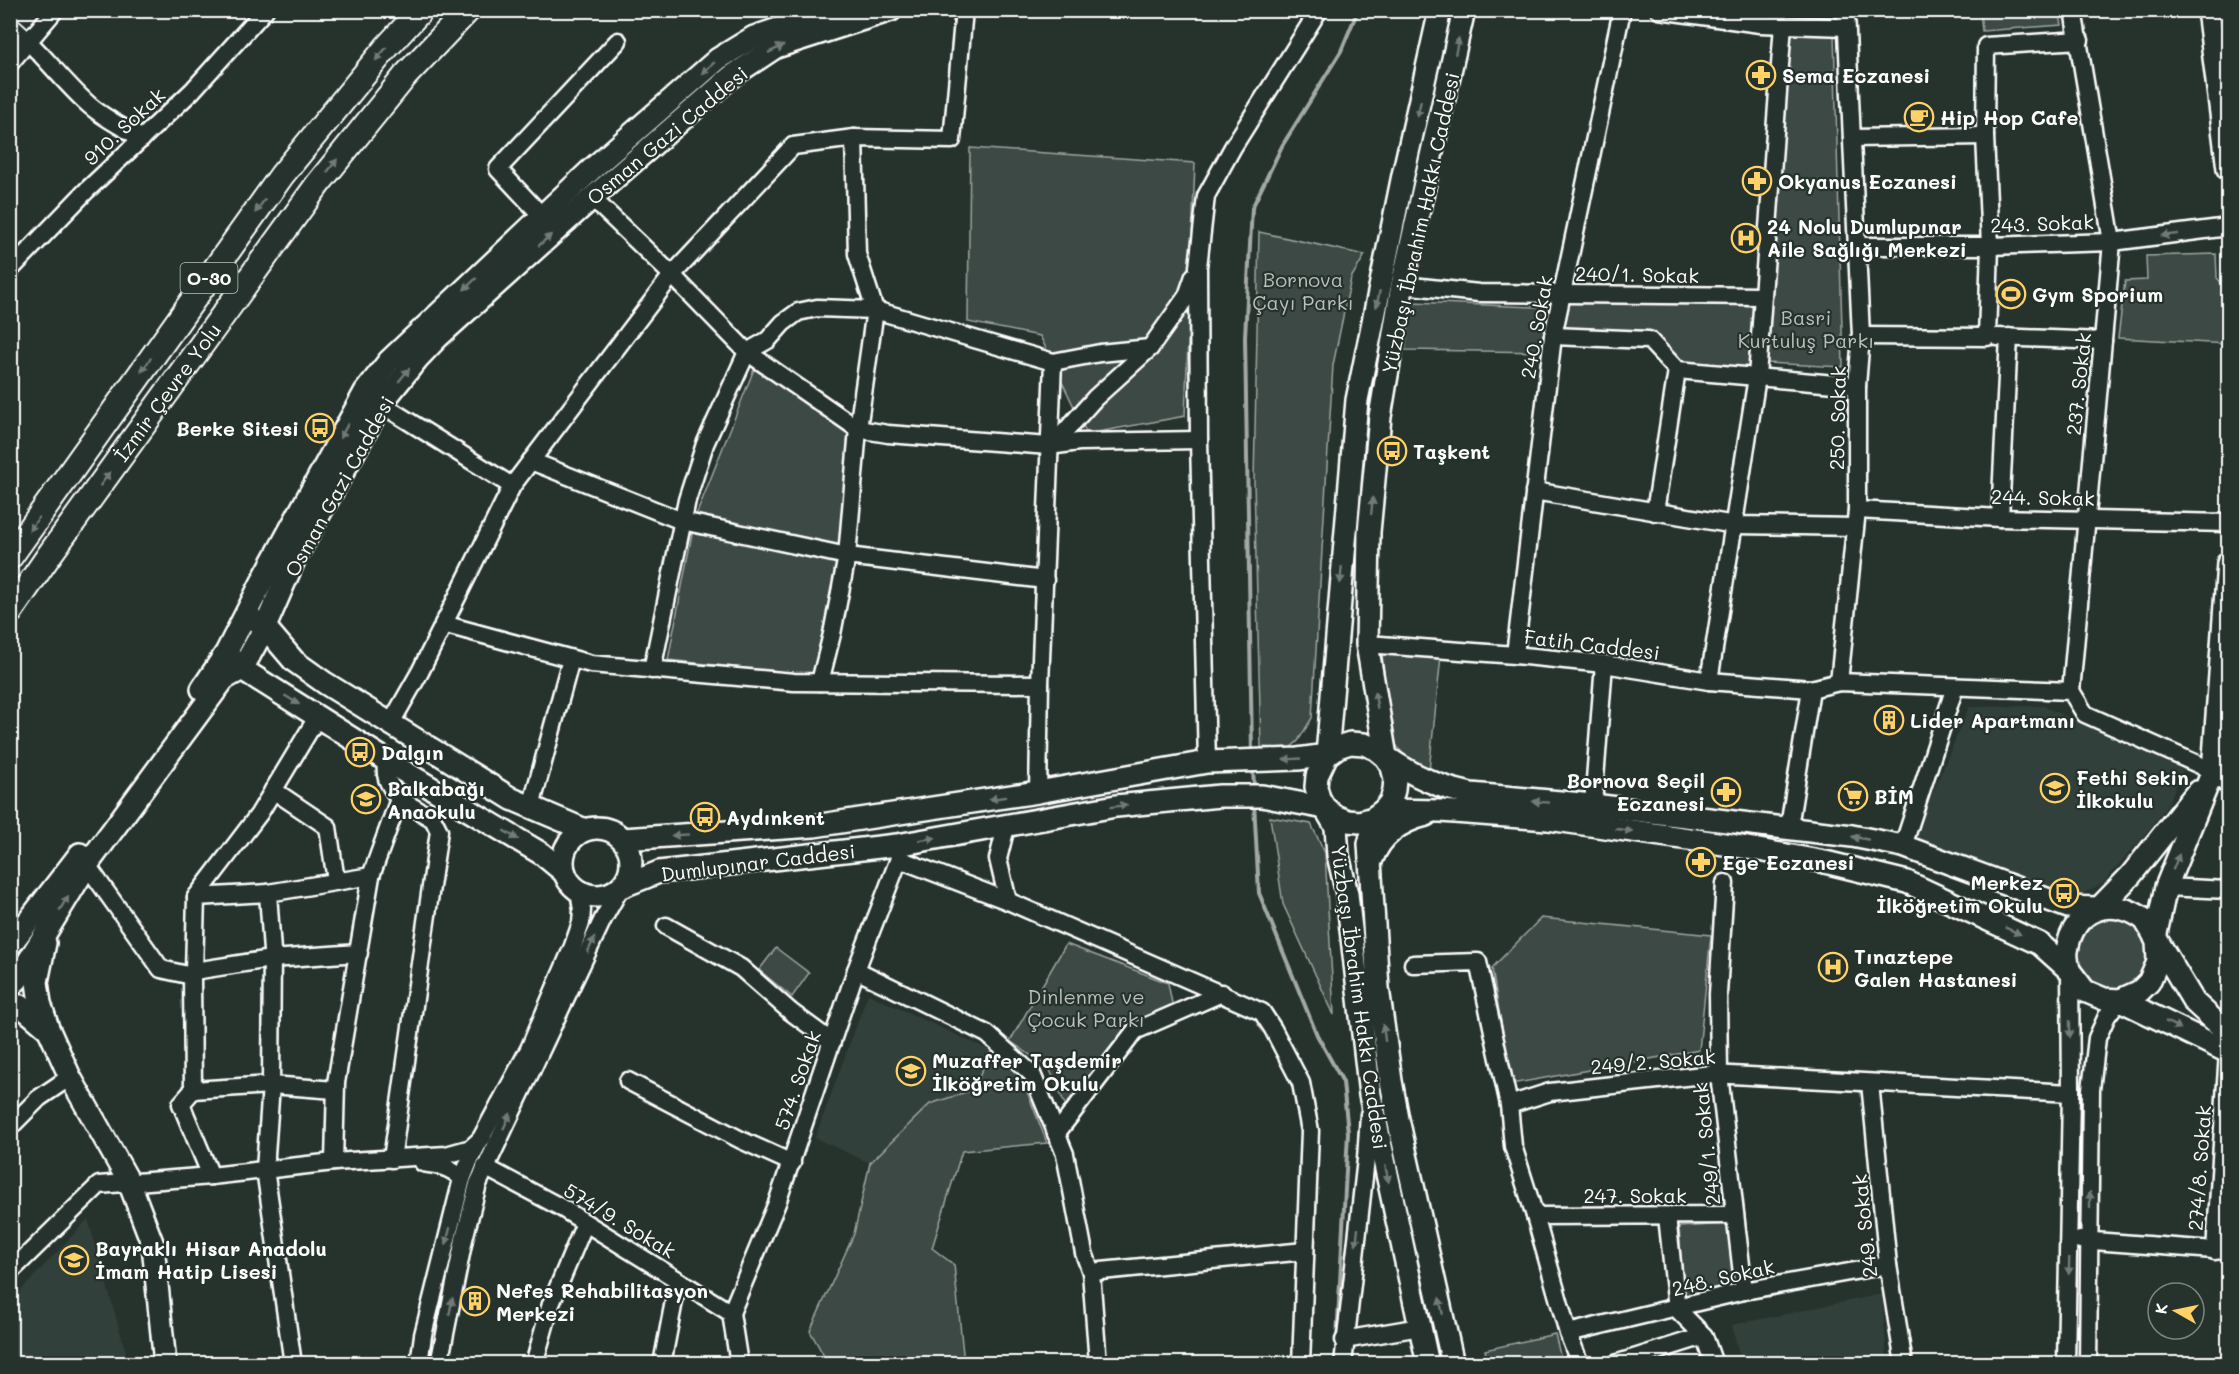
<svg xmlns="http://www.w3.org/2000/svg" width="2239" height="1374" viewBox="0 0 2239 1374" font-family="Mali,sans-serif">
<rect width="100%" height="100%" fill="#26332d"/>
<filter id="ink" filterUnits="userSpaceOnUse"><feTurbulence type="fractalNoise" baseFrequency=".0167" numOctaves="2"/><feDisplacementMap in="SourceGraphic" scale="12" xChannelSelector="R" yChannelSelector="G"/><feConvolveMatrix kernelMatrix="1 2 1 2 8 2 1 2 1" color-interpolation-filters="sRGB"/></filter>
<g filter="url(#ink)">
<g fill="#333f3a">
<polygon points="2043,706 2183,770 2167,806 2143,837 2102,884 2076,897 1914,837 1969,707"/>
<polygon points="868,994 991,1051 973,1090 930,1104 870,1163 815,1138"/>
<polygon points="88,1219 129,1363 11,1363 11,1301"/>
<polygon points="1882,1294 1887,1363 1741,1363 1732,1325"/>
</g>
<g fill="#3e4944" stroke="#9ea4a2" stroke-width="1.5">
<polygon points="1767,11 1838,11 1839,21 1767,17"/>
<polygon points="1980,11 2059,11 2062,25 1982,31"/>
<polygon points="1789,32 1834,34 1843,367 1767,363"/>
<polygon points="970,148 1195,163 1185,416 1087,434 1040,336 968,322"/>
<polygon points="1259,232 1365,255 1351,278 1333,365 1312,718 1298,741 1289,749 1261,747 1254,482"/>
<polygon points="2216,254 2217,278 2228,290 2228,344 2118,338 2125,281 2147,280 2146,256"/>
<polygon points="1566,301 1763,306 1757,377 1677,370 1649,340 1562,336"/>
<polygon points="1412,302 1559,308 1550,352 1405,350"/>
<polygon points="754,369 851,431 841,546 813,675 668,660 695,518"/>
<polygon points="1382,652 1441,656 1429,771 1407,759 1390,737"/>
<polygon points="1270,817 1311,824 1325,853 1334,1015 1283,904"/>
<polygon points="2113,917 2126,920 2137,926 2145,936 2150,960 2140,982 2106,994 2077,972 2074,947 2088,925 2100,919"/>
<polygon points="1541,918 1711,935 1699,1050 1511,1084 1492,968"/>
<polygon points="1066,944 1168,983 1173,1008 1133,1025 1068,1111 1049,1068 1010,1041"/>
<polygon points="776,948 809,973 792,997 759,970"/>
<polygon points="991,1051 1021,1076 1047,1143 962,1151 932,1248 954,1265 964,1363 828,1363 810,1331 854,1234 870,1163 930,1104 973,1090"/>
<polygon points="1728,1224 1735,1291 1684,1307 1679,1227"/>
<polygon points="1555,1334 1562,1363 1488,1363 1485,1350"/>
</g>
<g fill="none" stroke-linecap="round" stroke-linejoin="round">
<g stroke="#a4a9a7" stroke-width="4">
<polyline points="1252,753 1245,337 1252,208 1282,146 1341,51 1358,10"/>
<polyline points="1253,767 1254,789"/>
<polyline points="1254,803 1259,893 1317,1035 1343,1082 1348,1133 1336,1358"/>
</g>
<g stroke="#fff" stroke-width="21">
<g id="minor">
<polyline points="1659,10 1760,24 1846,27"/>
<path d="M 10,25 C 39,48 60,79 88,104 C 103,118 125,128 142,139"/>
<polyline points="10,63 55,10"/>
<polyline points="854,138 857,254 875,310 1053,362 1040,684 1038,792"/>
<polyline points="1852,138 1985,136"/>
<polyline points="592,198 672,275 747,352 858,429 888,434 1049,446 1079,442 1199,440"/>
<polyline points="542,216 498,169 618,41"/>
<polyline points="1857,246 1990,246 2112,242 2228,227"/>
<polyline points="10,270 86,191 192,91 265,10"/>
<polyline points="1402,285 1479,293 1763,296"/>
<polyline points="1553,336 1649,340 1677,370 1857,386"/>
<polyline points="1861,336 1987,337 1990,246 1985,136 1986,46 2080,40"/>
<polyline points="1997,337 2103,341"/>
<polyline points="1053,362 1100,353 1150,348"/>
<polyline points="381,404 512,486"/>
<polyline points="1049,446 1061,436 1095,398 1150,348 1187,296 1194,276"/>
<polyline points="531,461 682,521 847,556 1045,580"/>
<polyline points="1534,491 1735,525 1855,527"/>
<polyline points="1857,510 2000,518 2228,523"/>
<polyline points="1655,512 1677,370"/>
<polyline points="2000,518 2009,337"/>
<polyline points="443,624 591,664 794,682 1040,684"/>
<polyline points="1367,644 1515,655 1604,664 1709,681 1811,689"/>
<polyline points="1515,655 1553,336 1622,10"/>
<polyline points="652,670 687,500 705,444 747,352 768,340 783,323 798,312 817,308 875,310 858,429 847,556 832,634 820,682"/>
<polyline points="1709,681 1757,377 1783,24"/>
<polyline points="1839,682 1857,510 1857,386 1861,336 1846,10"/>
<polyline points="2071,691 2112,242 2073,10"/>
<polyline points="391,723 420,672 512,486 672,275 793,146 854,138 952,140 964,10"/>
<polyline points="1207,762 1199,440 1198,267 1206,196 1233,147 1319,10"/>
<polyline points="273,790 328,827 336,881"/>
<polyline points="1593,805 1604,664"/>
<polyline points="531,807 571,659"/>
<polyline points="1006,827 998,859 1008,901"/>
<polyline points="1789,827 1811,689 1839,682 2071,691 2085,714 2213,771 2228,786"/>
<polyline points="897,845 899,859 1008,901 1262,1012 1273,1029 1301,1083 1310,1131 1301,1364"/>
<polyline points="1903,846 1955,687"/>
<polyline points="87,865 161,969 192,976 193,1090 181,1104 211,1176"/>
<polyline points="1725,883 1718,994 1719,1074 1744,1291"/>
<polyline points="2166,887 2228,890"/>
<polyline points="268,893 272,951 271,1085 265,1169 293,1364"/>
<polyline points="196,897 259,814 318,716"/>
<polyline points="666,926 741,968 791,1012 832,1042"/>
<polyline points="1413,964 1478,962 1509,1105"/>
<polyline points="856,970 987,1034 1032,1074 1065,1154 1084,1253 1091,1272 1098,1364"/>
<polyline points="194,971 271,959 359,953"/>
<polyline points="192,976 194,971 196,897 268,893 371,876"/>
<polyline points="628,1081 741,1140 792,1163"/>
<polyline points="1870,1083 1888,1265 1904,1364"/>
<polyline points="193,1090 271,1085 335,1090"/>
<polyline points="10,1127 39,1098 70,1077"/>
<polyline points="1056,1134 1135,1031 1222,993"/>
<polyline points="392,1159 439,831 433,819 399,799"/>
<path d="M 334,1162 L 336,1083 L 371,876 L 399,799 C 388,783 384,779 386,760"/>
<path d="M 423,1163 C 438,1165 451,1167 462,1179"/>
<polyline points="485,1167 560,1207 731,1313"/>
<polyline points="1535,1216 1735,1215"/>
<polyline points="1667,1216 1677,1309 1704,1336 1714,1364"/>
<polyline points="2080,1240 2228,1251"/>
<polyline points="2215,1251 2228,1052"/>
<polyline points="10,1272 99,1185 211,1176 334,1162 446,1155 471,1148 483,1137"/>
<polyline points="1091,1272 1305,1251"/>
<polyline points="731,1313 777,1203 856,970 899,859"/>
<polyline points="731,1313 739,1364"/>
<polyline points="1568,1333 1744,1291 1888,1265"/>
<polyline points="1344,1340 1420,1327"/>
<polyline points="419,1364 423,1335 462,1179 471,1157 529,1049 573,946 581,923 582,910 579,891"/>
<polyline points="439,1364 464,1239 478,1184 603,919 621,887"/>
<polyline points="534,1364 551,1304 585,1223"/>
<polyline points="662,1364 678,1280"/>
<polyline points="1343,1364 1366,1159 1369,1114"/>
<polyline points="1580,1364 1568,1333 1535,1216 1513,1146 1509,1105 1550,1092 1712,1074 2071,1093"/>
<polyline points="1615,1364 1704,1336"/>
<polyline points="2066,1364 2071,1093 2070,971"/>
<polyline points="2088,1364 2091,1090 2097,1038 2107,1016 2119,1000"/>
</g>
</g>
<g stroke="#fff" stroke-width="26">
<g id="major">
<polyline points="2208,10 2228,169"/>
<polyline points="256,621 265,627 294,661 325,683 512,799 585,830"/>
<polyline points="233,660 242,669 408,774 542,854 565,873"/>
<polyline points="202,689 226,653 266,574 365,392 389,361 592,169 718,59 754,37 836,10"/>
<polyline points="1327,755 1357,400 1403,175 1440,10"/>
<polyline points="1386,757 1367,644 1369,532 1380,417 1402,285 1464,10"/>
<path d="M 1386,757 C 1412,775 1440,788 1471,794 L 1593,805 L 1852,836 L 1903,846 L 2068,907 L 2096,908"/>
<polyline points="1384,810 1441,811 1548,819 1731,845 1825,862 1907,882 2040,944 2069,970 2085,991 2104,999 2120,1000 2140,991 2149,982 2158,962 2157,941"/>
<circle cx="597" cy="862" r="34"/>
<polyline points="623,839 814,826 1038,792 1207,762 1298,759 1327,755"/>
<path d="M 1372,859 C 1381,835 1401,821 1426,815"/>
<polyline points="621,887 659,872 897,845 1116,806 1220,796 1262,796 1325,808 1335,816 1347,821 1360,822 1373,818 1384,810"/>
<polyline points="2100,907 2131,875 2197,792"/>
<polyline points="2155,938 2166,887 2213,771 2228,563"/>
<polyline points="45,943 37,982 40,1003 48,1028 70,1077 129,1182 153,1245 165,1364"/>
<polyline points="10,945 80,854"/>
<path d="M 2069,970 C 2068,964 2066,957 2067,951 C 2073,908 2112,895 2145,920 L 2194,1002 L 2228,1033"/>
<polyline points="10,986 17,980 87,865 224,679 242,669 265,627 295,558 381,404 418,358 438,337 592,198 732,76 776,47 891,10"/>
<polyline points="2120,1000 2228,1052"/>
<polyline points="10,1005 21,1006 47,1028"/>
<polyline points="1428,1364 1370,1095 1347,894 1338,855 1336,827 1319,798 1316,787 1317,776 1327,755 1338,747 1350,743 1364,744 1376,749 1386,757 1392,767 1395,779 1394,790 1391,801 1375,821 1369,844 1378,988 1391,1081 1398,1119 1453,1364"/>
</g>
</g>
<g stroke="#fff" stroke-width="28">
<g id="highway">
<polyline points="10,557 282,175 386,48 421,10"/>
<polyline points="10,612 50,554 318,184 406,75 468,10"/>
</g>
</g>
<use href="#minor" stroke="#26332d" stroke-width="16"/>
<use href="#major" stroke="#26332d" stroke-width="21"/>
<use href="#highway" stroke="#26332d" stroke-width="24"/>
</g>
<defs><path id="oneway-solid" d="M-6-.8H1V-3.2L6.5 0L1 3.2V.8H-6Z" transform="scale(1.5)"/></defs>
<g fill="#727a76">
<use href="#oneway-solid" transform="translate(1457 46) rotate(-78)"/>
<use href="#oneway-solid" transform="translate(776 49) rotate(-26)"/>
<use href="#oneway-solid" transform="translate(381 54) rotate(130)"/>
<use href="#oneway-solid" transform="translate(708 68) rotate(139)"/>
<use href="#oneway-solid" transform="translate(1419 109) rotate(103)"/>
<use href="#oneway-solid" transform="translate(332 166) rotate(-52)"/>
<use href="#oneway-solid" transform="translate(260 206) rotate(126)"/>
<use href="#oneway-solid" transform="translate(2170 235) rotate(173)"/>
<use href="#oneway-solid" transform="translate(545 240) rotate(-42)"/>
<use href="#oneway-solid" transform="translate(470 284) rotate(137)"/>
<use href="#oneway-solid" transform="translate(1378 299) rotate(102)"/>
<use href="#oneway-solid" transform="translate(146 365) rotate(125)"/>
<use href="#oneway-solid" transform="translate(404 375) rotate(-51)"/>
<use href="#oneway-solid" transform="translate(344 431) rotate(119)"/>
<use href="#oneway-solid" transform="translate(105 479) rotate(-54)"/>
<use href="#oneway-solid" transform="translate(1372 506) rotate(-84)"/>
<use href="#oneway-solid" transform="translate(34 524) rotate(125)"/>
<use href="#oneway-solid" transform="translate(1341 575) rotate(95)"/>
<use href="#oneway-solid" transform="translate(292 700) rotate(32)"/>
<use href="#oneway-solid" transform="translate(1376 700) rotate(-100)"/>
<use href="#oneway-solid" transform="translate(1292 759) rotate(177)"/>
<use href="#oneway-solid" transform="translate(998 798) rotate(171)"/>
<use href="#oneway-solid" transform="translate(1541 802) rotate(-176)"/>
<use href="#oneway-solid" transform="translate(1119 806) rotate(-7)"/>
<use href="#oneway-solid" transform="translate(1624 830) rotate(8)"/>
<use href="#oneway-solid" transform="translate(511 835) rotate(31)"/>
<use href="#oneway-solid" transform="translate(680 835) rotate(176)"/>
<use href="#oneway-solid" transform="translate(1860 838) rotate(-169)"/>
<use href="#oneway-solid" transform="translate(927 839) rotate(-9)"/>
<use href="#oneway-solid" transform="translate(2176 862) rotate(-68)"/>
<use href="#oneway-solid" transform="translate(64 903) rotate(-59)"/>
<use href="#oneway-solid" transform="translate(2013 931) rotate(24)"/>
<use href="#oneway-solid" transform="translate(591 945) rotate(-65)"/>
<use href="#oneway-solid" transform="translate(2173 1025) rotate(26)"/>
<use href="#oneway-solid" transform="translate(2070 1029) rotate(90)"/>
<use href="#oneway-solid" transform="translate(1384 1033) rotate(-98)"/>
<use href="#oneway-solid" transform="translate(507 1121) rotate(-65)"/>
<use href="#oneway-solid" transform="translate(1387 1174) rotate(78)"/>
<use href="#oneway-solid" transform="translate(2090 1200) rotate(-90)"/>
<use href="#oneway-solid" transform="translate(448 1236) rotate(104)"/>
<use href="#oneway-solid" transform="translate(1357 1237) rotate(97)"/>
<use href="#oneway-solid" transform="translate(2069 1266) rotate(92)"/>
<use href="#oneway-solid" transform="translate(451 1306) rotate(-79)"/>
<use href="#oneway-solid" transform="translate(1441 1306) rotate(-102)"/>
</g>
</g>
<defs>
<g id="pharmacy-ring" transform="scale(1.5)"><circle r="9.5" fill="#26332d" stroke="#ffd166" stroke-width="1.5"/><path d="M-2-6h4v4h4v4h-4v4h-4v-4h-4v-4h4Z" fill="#ffd166"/></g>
<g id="cafe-ring" transform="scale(1.5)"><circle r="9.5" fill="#26332d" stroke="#ffd166" stroke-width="1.5"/><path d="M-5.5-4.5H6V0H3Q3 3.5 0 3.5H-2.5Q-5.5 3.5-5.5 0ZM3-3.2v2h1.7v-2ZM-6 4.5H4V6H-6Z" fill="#ffd166"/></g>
<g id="hospital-ring" transform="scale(1.5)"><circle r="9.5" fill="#26332d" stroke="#ffd166" stroke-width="1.5"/><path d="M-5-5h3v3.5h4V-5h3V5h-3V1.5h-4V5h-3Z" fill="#ffd166"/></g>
<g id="stadium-ring" transform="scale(1.5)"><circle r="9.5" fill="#26332d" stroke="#ffd166" stroke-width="1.5"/><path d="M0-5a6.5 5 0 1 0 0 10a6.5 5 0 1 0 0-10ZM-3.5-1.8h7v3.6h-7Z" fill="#ffd166"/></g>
<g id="bus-ring" transform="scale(1.5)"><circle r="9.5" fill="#26332d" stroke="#ffd166" stroke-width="1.5"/><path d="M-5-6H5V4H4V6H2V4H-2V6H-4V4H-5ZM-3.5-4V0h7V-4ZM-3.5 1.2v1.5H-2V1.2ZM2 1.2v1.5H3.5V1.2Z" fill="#ffd166"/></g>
<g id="building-ring" transform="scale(1.5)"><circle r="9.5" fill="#26332d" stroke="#ffd166" stroke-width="1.5"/><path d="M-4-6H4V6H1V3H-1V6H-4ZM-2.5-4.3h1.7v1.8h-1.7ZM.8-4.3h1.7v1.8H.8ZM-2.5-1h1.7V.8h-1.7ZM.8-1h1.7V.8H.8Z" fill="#ffd166"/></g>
<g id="school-ring" transform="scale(1.5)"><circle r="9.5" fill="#26332d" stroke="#ffd166" stroke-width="1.5"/><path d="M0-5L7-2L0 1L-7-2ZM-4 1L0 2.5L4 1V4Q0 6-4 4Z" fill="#ffd166"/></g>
<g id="supermarket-ring" transform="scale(1.5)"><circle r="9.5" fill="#26332d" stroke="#ffd166" stroke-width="1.5"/><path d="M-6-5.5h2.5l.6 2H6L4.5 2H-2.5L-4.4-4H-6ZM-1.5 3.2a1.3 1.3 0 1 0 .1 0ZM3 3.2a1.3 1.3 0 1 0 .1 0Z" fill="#ffd166"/></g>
</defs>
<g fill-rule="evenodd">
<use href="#pharmacy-ring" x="1761" y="75"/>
<use href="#cafe-ring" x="1919" y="117"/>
<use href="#pharmacy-ring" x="1757" y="181"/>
<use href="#hospital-ring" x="1746" y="238"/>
<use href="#stadium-ring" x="2011" y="294"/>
<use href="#bus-ring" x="320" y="428"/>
<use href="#bus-ring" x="1392" y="451"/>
<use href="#building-ring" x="1889" y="720"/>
<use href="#bus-ring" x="360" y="752"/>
<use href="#school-ring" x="2055" y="788"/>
<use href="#pharmacy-ring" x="1726" y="792"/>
<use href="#supermarket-ring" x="1853" y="796"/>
<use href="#school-ring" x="366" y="799"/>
<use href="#bus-ring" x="705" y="817"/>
<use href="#pharmacy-ring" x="1701" y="862"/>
<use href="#bus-ring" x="2064" y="893"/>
<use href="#hospital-ring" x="1833" y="967"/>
<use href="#school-ring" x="911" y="1071"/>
<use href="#school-ring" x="74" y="1260"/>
<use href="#building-ring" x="475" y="1301"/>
</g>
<g text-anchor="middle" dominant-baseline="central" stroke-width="4.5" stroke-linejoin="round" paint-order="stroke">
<rect fill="#26332d" stroke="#bec2c0" stroke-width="1.5" x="180.5" y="263" width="57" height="30" rx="4.5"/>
<g font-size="18" font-weight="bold" fill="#fff">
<text x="209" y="278">O-30</text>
</g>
<g font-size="20" font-weight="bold" fill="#fff" stroke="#26332d" text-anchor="start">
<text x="1782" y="75">Sema Eczanesi</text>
<text x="1940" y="117">Hip Hop Cafe</text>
<text x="1778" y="181">Okyanus Eczanesi</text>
<text x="1767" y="226">24 Nolu Dumlupınar<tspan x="1767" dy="23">Aile Sağlığı Merkezi</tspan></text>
<text x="2032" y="294">Gym Sporium</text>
<text x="299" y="428" text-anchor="end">Berke Sitesi</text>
<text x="1413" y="451">Taşkent</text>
<text x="1910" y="720">Lider Apartmanı</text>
<text x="381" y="752">Dalgın</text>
<text x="2076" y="777">Fethi Sekin<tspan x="2076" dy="23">İlkokulu</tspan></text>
<text x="1705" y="780" text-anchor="end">Bornova Seçil<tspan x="1705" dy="23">Eczanesi</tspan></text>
<text x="387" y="788">Balkabağı<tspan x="387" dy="23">Anaokulu</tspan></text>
<text x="1874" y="796">BİM</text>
<text x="726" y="817">Aydınkent</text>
<text x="1722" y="862">Ege Eczanesi</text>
<text x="2043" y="882" text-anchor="end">Merkez<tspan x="2043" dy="23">İlköğretim Okulu</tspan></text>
<text x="1854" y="956">Tınaztepe<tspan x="1854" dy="23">Galen Hastanesi</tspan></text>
<text x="932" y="1060">Muzaffer Taşdemir<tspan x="932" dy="23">İlköğretim Okulu</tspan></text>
<text x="95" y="1248">Bayraklı Hisar Anadolu<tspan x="95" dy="23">İmam Hatip Lisesi</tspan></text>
<text x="496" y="1290">Nefes Rehabilitasyon<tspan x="496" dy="23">Merkezi</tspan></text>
</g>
<g font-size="20" fill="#fff" stroke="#26332d">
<text transform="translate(124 126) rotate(-43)">910. Sokak</text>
<text transform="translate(667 135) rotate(-40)">Osman Gazi Caddesi</text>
<text transform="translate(1420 223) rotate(-78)">Yüzbaşı İbrahim Hakkı Caddesi</text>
<text transform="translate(2042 223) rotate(-2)">243. Sokak</text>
<text transform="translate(1637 274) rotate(1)">240/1. Sokak</text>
<text transform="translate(1536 327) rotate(-80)">240. Sokak</text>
<text transform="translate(2078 384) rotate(-84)">237. Sokak</text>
<text transform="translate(167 392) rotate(-54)">İzmir Çevre Yolu</text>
<text transform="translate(1837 418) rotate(-89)">250. Sokak</text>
<text transform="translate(339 486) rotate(-61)">Osman Gazi Caddesi</text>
<text transform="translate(2043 497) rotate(1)">244. Sokak</text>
<text transform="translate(1592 644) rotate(7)">Fatih Caddesi</text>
<text transform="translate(758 862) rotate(-7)">Dumlupınar Caddesi</text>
<text transform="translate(1360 997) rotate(82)">Yüzbaşı İbrahim Hakkı Caddesi</text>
<text transform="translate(1653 1061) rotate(-5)">249/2. Sokak</text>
<text transform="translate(797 1080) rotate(-71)">574. Sokak</text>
<text transform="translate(1706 1144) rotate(-96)">249/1. Sokak</text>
<text transform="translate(2199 1168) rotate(-86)">274/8. Sokak</text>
<text x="1635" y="1195">247. Sokak</text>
<text transform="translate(620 1220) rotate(31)">574/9. Sokak</text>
<text transform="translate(1864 1226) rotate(-96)">249. Sokak</text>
<text transform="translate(1723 1277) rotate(-13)">248. Sokak</text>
</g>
<g font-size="20" fill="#bbbfbe" stroke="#26332d">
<text x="1303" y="279">Bornova<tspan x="1303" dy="23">Çayı Parkı</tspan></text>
<text x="1806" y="317">Basri<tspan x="1806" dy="23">Kurtuluş Parkı</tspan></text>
<text x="1086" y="996">Dinlenme ve<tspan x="1086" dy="23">Çocuk Parkı</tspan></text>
</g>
</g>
<rect width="2239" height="1374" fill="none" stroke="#26332d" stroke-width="36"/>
<rect x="18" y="18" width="2203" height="1338" fill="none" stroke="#fff" stroke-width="2" filter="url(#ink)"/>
<g transform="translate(2176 1311) rotate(279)"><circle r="28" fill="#26332d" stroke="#7d8581" stroke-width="1.5"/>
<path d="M0-4.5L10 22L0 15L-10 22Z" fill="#ffd166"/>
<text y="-9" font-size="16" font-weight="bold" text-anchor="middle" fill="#ffffff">K</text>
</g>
</svg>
